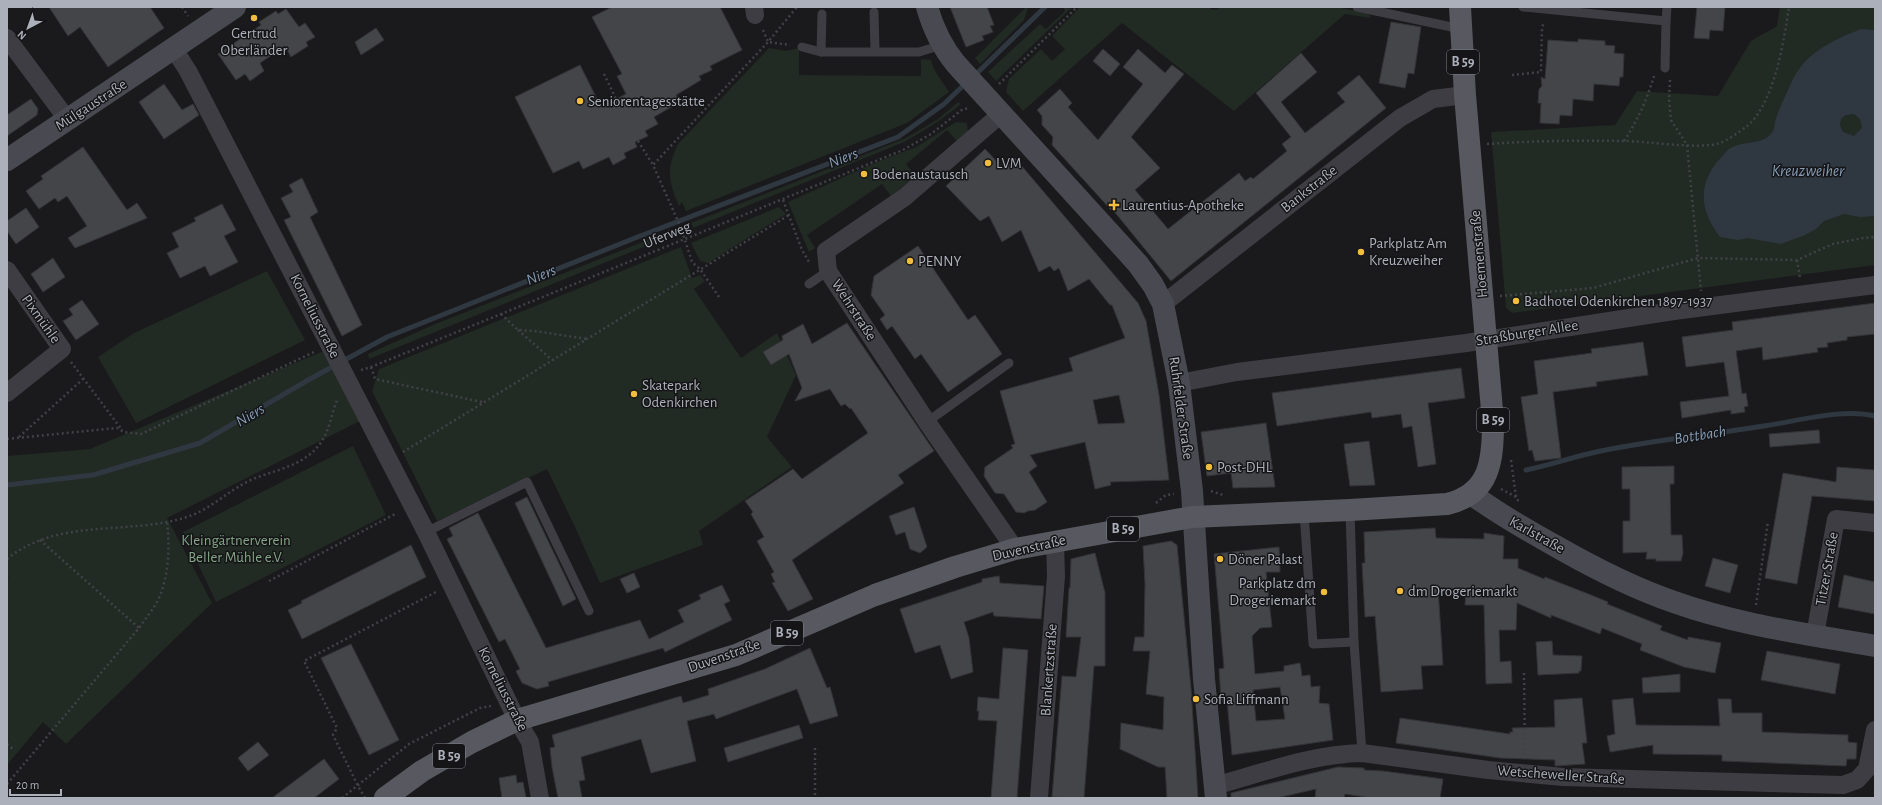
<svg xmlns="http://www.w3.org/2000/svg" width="1882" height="805" viewBox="0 0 1882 805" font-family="'Alegreya Sans',sans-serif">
<rect width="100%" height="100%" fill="#1a1a1c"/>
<g fill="#212a23">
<polygon points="1026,7 1028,7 1024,20 980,64 975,58"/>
<polygon points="1063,7 1072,7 996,81 988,72 1040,24 1046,29 1065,11"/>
<polygon points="1080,7 1202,7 1216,10 1221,7 1336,7 1369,13 1370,18 1345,14 1234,111 1122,23 1023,111 1006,92 1009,79 1041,49 1052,61 1065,49 1052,36"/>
<polygon points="1780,7 1875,7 1875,265 1512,313 1506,308 1491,132 1615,125 1637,91 1718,96 1751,41 1777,26"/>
<path d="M 769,48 L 786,51 L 799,48 L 799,75 L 921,76 L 921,59 L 931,60 C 934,73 942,80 949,92 L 907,123 L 686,211 L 682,202 L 679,206 C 668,180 666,170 678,144 Z"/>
<path d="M 958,102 L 961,104 C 943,119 924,131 904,142 L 693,228 L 691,223 L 906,138 L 938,119 Z"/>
<polygon points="956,122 967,123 968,132 958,142 947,130 906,164 916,177 891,196 882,184 807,235 815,248 809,252 788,202 875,163 916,147"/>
<polygon points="779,207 786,214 708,263 700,261 691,243"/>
<polygon points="673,230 675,234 369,359 368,354 433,325"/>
<polygon points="681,247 692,278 700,275 705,281 694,289 741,358 777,333 796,375 767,437 792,467 699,531 703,545 600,583 575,527 547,469 437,521 372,391 379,369"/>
<polygon points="267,271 305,340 136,423 98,357 134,333"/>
<polygon points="326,350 360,421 167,518 212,603 66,744 43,722 7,765 7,580 9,578 7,577 7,456 90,449"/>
<polygon points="353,446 386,515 216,602 183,532"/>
</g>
<path fill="#2f3840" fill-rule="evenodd" d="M 1861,29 L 1875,30 L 1875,216 L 1860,217 L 1844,214 L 1824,221 L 1816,229 L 1805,235 L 1781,244 L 1747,238 L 1738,240 L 1720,237 C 1701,212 1697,187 1717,162 C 1721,158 1725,152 1729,149 C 1742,140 1765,146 1773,131 C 1775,129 1774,125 1775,122 C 1778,111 1784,99 1789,88 C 1802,54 1829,42 1861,29 ZM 1854,114 L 1860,119 L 1862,128 L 1854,136 L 1843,132 L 1840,125 L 1841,119 L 1846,115 Z"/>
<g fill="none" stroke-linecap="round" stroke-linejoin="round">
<g stroke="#2f3840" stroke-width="5">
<polyline points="974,76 1045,7"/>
<path d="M 1526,470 C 1550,465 1573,457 1596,452 C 1652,440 1708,435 1764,426 C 1798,421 1842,408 1875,416"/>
<polyline points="7,485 93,475 200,443 310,379 387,337 635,238 898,137 944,104 967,82"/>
</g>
</g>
<g fill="#444549" stroke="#343438" fill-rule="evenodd">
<polygon points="49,7 150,7 164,28 108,67 80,27 68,36"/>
<polygon points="612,7 720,7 742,50 710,66 712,70 699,76 701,80 676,95 680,102 654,117 658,124 645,131 648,136 635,142 637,147 624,153 626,158 613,165 609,157 583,169 579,161 553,173 515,97 580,65 601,107 626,94 617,76 622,74 592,17"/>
<polygon points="950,7 987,7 994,25 990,26 993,32 982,36 984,40 966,47"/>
<polygon points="1697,7 1725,7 1723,31 1710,30 1709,39 1694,38"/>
<polygon points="286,9 299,27 305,23 315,37 306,42 308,46 291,57 285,46 260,63 264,71 250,81 245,74 236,80 218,54 261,25 259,22 276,11 278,14"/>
<polygon points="1391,22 1421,27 1414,74 1408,73 1405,88 1379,83"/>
<polygon points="376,28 384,40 361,55 355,42"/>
<polygon points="1578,39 1605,41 1605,45 1615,46 1614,53 1624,54 1623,77 1620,77 1619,86 1594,84 1593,101 1573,99 1572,116 1560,115 1559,124 1540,123 1541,103 1538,103 1539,89 1542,86 1541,77 1545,79 1548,40 1578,42"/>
<polygon points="1103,49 1120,64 1110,76 1093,61"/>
<polygon points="1138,49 1165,73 1172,65 1184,74 1131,137 1160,168 1135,190 1168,229 1239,173 1245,181 1251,177 1253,179 1287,151 1282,144 1291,137 1256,93 1301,53 1317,72 1281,102 1305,133 1345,102 1337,93 1359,75 1386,108 1171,281 1113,210 1112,211 1052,145 1053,137 1042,125 1042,116 1037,110 1060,89 1072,103 1068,107 1098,140 1143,84 1123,67"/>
<polygon points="164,84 182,110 193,104 199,115 164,139 139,102"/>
<polygon points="31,99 38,109 37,115 7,136 7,115"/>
<polygon points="83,147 127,210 137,203 147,218 75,248 68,238 87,226 67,196 58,202 55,198 39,209 26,191 43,179 41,176"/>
<path d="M 985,149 L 1003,168 L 1015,158 L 1138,303 L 1146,321 L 1159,395 L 1169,480 L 1110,482 L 1111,485 L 1095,489 L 1085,442 L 1030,455 L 1037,466 L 1029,472 L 1047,502 L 1035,510 L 1028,511 L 1024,513 L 1016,512 L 1004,494 L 995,493 L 984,476 L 985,467 L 1013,448 L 1011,445 L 1015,444 L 1000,391 L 1073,371 L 1069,358 L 1125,338 L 1112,305 L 1110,305 L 1089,279 L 1068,291 L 1059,268 L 1054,271 L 1050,266 L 1039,272 L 1021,230 L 1002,242 L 989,216 L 980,221 L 946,186 ZM 1119,395 L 1125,423 L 1098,424 L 1093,400 Z"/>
<polygon points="302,178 318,212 310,217 362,325 342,336 284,220 291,217 281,198 293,192 289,185"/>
<polygon points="222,204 236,230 224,236 238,262 210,276 205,266 180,278 167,253 179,247 172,233 196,221 194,218"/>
<polygon points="26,208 39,227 16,244 7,231 7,221"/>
<polygon points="918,246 968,320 975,315 1002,354 948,392 921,354 915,359 892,326 887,330 880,319 885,315 871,295 874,276"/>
<polygon points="53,258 65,277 43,292 31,274"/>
<polygon points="82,300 99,324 76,340 63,321 73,315 69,309"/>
<polygon points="1875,303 1875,334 1847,337 1847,340 1827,343 1828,347 1817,348 1818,352 1763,360 1762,347 1736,351 1742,394 1746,393 1748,406 1744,407 1745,412 1731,414 1731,410 1682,418 1680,402 1729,396 1724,362 1686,367 1682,337 1733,330 1732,322"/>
<polygon points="847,323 934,451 898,475 904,483 792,560 813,599 788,611 772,583 775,582 771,574 774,572 757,541 764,537 751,514 753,512 745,501 793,469 802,479 868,433 851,408 850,409 845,404 841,406 830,389 795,401 802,388 789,354 771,365 763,352 783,340 782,336 803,324 812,344"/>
<polygon points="1643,342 1648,375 1596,382 1597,386 1553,392 1561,458 1535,461 1532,450 1529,451 1521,397 1538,394 1534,361 1592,353 1591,349"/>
<polygon points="1461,368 1465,398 1428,403 1436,464 1418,467 1412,426 1403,428 1401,414 1372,418 1371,412 1277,426 1272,393"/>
<polygon points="1266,423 1275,487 1233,488 1231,473 1207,476 1201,432"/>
<polygon points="1819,430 1820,443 1770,447 1769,434"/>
<polygon points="1369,441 1375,485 1350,486 1344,444"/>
<polygon points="1674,466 1674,484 1670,484 1671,535 1682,535 1683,553 1681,561 1656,561 1656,559 1646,559 1647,552 1623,553 1623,521 1630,521 1630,489 1622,489 1622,467"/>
<polygon points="1837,467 1875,470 1875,501 1812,496 1797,584 1765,578 1783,473 1836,482"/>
<polygon points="527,497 576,599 563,606 515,503"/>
<polygon points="914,507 927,547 920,553 910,549 905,532 896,535 889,516"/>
<polygon points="478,513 546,648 640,620 649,639 684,622 678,610 701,599 699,595 722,585 730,601 724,604 732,620 665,652 663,648 548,682 549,686 537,689 522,683 516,671 520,669 505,639 499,642 447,539 453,536 449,528"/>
<polygon points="1435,528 1436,538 1484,539 1484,533 1504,536 1503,559 1518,559 1518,568 1544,579 1545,577 1591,595 1608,602 1607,604 1662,626 1660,630 1688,640 1688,637 1721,643 1715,673 1684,667 1640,650 1642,644 1602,628 1600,634 1551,615 1551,618 1517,603 1516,630 1499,630 1500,662 1511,661 1512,683 1486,684 1484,605 1465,605 1466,589 1438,588 1443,665 1421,666 1423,689 1381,692 1375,616 1365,617 1362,563 1365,563 1364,532"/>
<polygon points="1171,541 1177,545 1191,688 1198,798 1167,798 1165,767 1158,767 1120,749 1121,723 1163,730 1164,697 1146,694 1150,651 1133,651 1135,637 1144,637 1145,584 1143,546"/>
<polygon points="411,545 426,577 302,639 288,610 302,603 301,601"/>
<path d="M 1279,547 L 1280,572 L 1266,572 L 1272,627 L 1260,628 L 1252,636 L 1255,674 L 1284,671 L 1284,666 L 1300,663 L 1302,676 L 1310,675 L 1311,687 L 1320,686 L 1319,703 L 1329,704 L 1333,740 L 1232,755 L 1227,700 L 1221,701 L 1220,684 L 1219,669 L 1224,668 L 1214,554 ZM 1280,687 L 1285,719 L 1256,721 L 1253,690 Z"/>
<polygon points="1095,553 1105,593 1105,666 1094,666 1084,798 1052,797 1062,676 1076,677 1081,637 1066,637 1069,588 1070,588 1071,559"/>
<polygon points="1713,558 1738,565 1730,593 1705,586"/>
<polygon points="634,573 640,587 627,593 620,579"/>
<polygon points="1844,575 1875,582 1875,614 1838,607"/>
<polygon points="999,576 1000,583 1044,586 1041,619 994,616 993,612 964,622 969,638 973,672 951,679 940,645 915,653 900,609 982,582 982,579"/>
<polygon points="1552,641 1553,655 1582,656 1581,671 1579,671 1579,673 1538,675 1536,642"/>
<polygon points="351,644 399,740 369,755 321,658"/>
<polygon points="810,648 827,688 830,687 838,716 810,724 797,689 716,719 714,714 687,721 696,761 651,773 641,739 581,757 585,780 579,781 582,798 558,798 552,767 550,748 555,747 552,735 681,696 683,703 709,695 708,689 765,669"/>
<polygon points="1003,648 1028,650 1017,798 991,798 997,721 978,720 979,711 977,711 978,697 999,699"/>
<polygon points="1767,651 1840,664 1835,694 1761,680"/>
<polygon points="1680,674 1680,692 1643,693 1642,678"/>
<polygon points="1582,698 1587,743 1582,743 1585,764 1555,766 1555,760 1500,758 1396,743 1400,718 1510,734 1510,732 1513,732 1512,728 1555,727 1554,700"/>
<polygon points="1633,698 1636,725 1720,726 1718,699 1731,699 1732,713 1762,713 1762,732 1848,735 1848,742 1857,743 1856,759 1847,759 1846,766 1722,761 1722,755 1653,754 1653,745 1610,752 1607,736 1615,734 1612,700"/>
<polygon points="799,725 803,738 728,762 724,748"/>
<polygon points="258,742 269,755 248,771 238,758"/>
<polygon points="324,759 339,779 314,798 272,798"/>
<polygon points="1338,767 1364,768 1364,770 1383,771 1443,779 1440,798 1372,798 1345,794 1344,798 1315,798 1316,789 1277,798 1231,798 1231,793"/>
<polygon points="516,775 517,783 523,782 526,798 502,798 499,778"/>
</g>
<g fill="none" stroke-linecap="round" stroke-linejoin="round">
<g stroke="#414248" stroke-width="2.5" stroke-dasharray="2 3" stroke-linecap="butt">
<polyline points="182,7 188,16"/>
<polyline points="1208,7 1213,7"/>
<polyline points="763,30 768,42 790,45"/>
<polyline points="604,74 616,99"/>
<polyline points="1512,75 1541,72 1542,28 1544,22"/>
<polyline points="1670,80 1669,99 1671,120 1687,145 1701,291"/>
<polyline points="999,84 1077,7"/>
<polyline points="638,141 653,165"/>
<path d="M 1624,141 C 1638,120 1647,99 1654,76"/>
<path d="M 1487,144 C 1533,141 1578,140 1623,141 C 1649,141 1697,150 1720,143 C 1728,140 1739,132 1746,127 C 1774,105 1784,41 1789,7"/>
<polyline points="783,200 802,250 809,262"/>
<polyline points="1797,260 1800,278"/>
<polyline points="1500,296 1593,288 1698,258 1797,260 1833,244 1863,238 1875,237"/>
<polyline points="719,297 700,269 692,262 681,228 653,165 768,42 797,7"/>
<polyline points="501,314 518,330 534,331 587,339"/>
<polyline points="518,330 552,360"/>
<polyline points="71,362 122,430"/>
<polyline points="371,367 375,379 482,402"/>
<polyline points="361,370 371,367 903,150 931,134 963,109 970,108"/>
<polyline points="19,437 83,379"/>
<polyline points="7,439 117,428 124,432 141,434 314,352"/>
<polyline points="403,452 789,215"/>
<polyline points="1511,460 1516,497 1519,502"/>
<polyline points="1501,489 1516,497"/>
<polyline points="1211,491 1223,495"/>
<polyline points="1156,503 1166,495 1174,494"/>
<polyline points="40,540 139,628"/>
<path d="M 7,559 C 57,518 126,535 184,518 C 211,510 228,490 253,479 C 275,470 303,466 319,445 C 330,432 331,413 338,398"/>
<polyline points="269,581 397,513"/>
<polyline points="1756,605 1768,521"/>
<polyline points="1524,673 1525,757"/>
<polyline points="7,744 13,749"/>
<polyline points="815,748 815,798"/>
<path d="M 7,784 L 139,628 C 145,619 152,611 157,602 C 169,578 170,548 167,522"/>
<polyline points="342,798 409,744 480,708 491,706"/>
<polyline points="365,798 358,786 333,735 337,728 304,661 436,592"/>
</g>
<g stroke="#3d3d43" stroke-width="9">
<polyline points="1357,7 1461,29"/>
<polyline points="1523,7 1666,21 1665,68"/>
<polyline points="874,12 875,51"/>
<polyline points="1666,21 1667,7"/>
<polyline points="802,47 821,52 919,52 942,45"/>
<polyline points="821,52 822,14"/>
<polyline points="809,284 828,271"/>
<polyline points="927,422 1009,363"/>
<polyline points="1350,510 1354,642 1362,753"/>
<polyline points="1304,512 1313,644 1354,642"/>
<polyline points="426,532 527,482 589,611"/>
</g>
<g stroke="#3d3d43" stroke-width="18">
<polyline points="754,7 755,15"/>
<polyline points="7,38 67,119"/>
<polyline points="174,49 188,71 426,532 517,720 530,742 540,798"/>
<polyline points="1001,114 905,197 826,251 828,271 927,422 1015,549"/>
<polyline points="7,270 62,349 7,393"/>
<polyline points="1163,304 1400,118 1433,99 1465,95"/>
<polyline points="1179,383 1237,372 1466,343 1674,311 1875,285"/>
<polyline points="1815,635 1836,519 1875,523"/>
<path d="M 1214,786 C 1262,773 1312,754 1362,753 L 1488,770 L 1563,777 L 1843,785 L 1857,780 L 1867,769 L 1875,730"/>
<polyline points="1039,798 1056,576 1055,542"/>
</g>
<g stroke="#494a51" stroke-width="22">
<path d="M 927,7 C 933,28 942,47 956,64 L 1138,264 L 1153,285 L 1163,304 L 1179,383 L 1192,491 L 1204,679 L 1216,798"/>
<polyline points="7,160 235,7"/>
<path d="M 1471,494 C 1499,514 1528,531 1559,548 C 1596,569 1633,588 1674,602 C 1738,625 1808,634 1875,646"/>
</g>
<path stroke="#575860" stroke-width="22" d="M 385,798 L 422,771 L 472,742 L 517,720 L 736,655 L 875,595 L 955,567 L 1015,549 L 1192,517 L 1350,510 L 1447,504 C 1490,494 1493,461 1493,422 L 1465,95 L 1460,7"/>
</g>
<g fill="#f1bd3d" stroke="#151517" stroke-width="1.5">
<circle cx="254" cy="18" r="4"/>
<circle cx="580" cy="101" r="4"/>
<circle cx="988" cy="163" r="4"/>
<circle cx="864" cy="174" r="4"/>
<path d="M1112 199h4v4h4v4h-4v4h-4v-4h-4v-4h4z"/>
<circle cx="1361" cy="252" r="4"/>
<circle cx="910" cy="261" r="4"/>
<circle cx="1516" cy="301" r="4"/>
<circle cx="634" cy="394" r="4"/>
<circle cx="1209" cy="467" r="4"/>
<circle cx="1220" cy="559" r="4"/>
<circle cx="1400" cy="591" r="4"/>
<circle cx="1324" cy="592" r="4"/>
<circle cx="1196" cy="699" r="4"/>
</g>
<g text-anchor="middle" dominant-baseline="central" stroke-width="3" stroke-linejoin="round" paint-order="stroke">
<g fill="#151517" stroke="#7f828a" stroke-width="1">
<rect x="1447" y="50" width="32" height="24" rx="3"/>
<rect x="1477" y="408" width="32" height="24" rx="3"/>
<rect x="1107" y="517" width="32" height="24" rx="3"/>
<rect x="771" y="621" width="32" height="24" rx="3"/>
<rect x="433" y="744" width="32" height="24" rx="3"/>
</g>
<g font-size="14" font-weight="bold" fill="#acb0bb">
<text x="1463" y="62">B 59</text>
<text x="1493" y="420">B 59</text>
<text x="1123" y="529">B 59</text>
<text x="787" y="633">B 59</text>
<text x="449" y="756">B 59</text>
</g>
<g font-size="15" fill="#acb0bb" stroke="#151517" text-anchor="start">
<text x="254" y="33" text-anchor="middle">Gertrud<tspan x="254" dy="17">Oberländer</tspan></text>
<text x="588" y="101">Seniorentagesstätte</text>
<text x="996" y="163">LVM</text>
<text x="872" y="174">Bodenaustausch</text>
<text x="1122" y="205">Laurentius-Apotheke</text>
<text x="1369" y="243">Parkplatz Am<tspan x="1369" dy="17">Kreuzweiher</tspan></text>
<text x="918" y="261">PENNY</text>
<text x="1524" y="301">Badhotel Odenkirchen 1897-1937</text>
<text x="642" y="385">Skatepark<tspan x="642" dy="17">Odenkirchen</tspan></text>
<text x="1217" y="467">Post-DHL</text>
<text x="1228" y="559">Döner Palast</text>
<text x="1316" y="583" text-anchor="end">Parkplatz dm<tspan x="1316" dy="17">Drogeriemarkt</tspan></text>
<text x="1408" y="591">dm Drogeriemarkt</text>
<text x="1204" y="699">Sofia Liffmann</text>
</g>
<g font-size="15" fill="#acb0bb" stroke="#151517">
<text transform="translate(91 105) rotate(-33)">Mülgaustraße</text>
<text transform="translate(1309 189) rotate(-38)">Bankstraße</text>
<text transform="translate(667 235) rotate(-22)">Uferweg</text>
<text transform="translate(1479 254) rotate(-95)">Hoemenstraße</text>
<text transform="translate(854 310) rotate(57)">Wehrstraße</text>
<text transform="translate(315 316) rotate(63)">Korneliusstraße</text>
<text transform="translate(41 319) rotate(55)">Pixmühle</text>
<text transform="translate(1527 333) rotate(-9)">Straßburger Allee</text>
<text transform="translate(1181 408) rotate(82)">Ruhrfelder Straße</text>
<text transform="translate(1537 535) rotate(29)">Karlstraße</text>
<text transform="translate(1029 548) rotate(-13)">Duvenstraße</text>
<text transform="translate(1827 569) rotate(-80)">Titzer Straße</text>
<text transform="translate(724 656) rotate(-19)">Duvenstraße</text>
<text transform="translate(1049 670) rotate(-86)">Blankertzstraße</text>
<text transform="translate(503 689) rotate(63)">Korneliusstraße</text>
<text transform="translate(1561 775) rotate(4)">Wetscheweller Straße</text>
</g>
<g font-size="15" fill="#84a687" stroke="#151517">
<text x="236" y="540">Kleingärtnerverein<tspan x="236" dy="17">Beller Mühle e.V.</tspan></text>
</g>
<g font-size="16" font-style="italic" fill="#849cb5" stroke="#151517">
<text transform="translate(843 158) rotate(-21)">Niers</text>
<text x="1808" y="171">Kreuzweiher</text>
<text transform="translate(541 275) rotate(-22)">Niers</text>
<text transform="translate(250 415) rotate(-30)">Niers</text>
<text transform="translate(1700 435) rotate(-9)">Bottbach</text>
</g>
</g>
<rect width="1882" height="805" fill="none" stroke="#acb0bb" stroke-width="16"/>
<g transform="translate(28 28) rotate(221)" stroke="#151517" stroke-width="3" paint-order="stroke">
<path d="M0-3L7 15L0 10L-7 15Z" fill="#acb0bb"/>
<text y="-6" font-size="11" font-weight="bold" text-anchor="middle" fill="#acb0bb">N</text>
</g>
<path d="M10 789v6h51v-6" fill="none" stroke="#acb0bb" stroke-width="2"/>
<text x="16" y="789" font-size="12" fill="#acb0bb" stroke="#151517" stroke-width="3" paint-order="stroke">20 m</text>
</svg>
